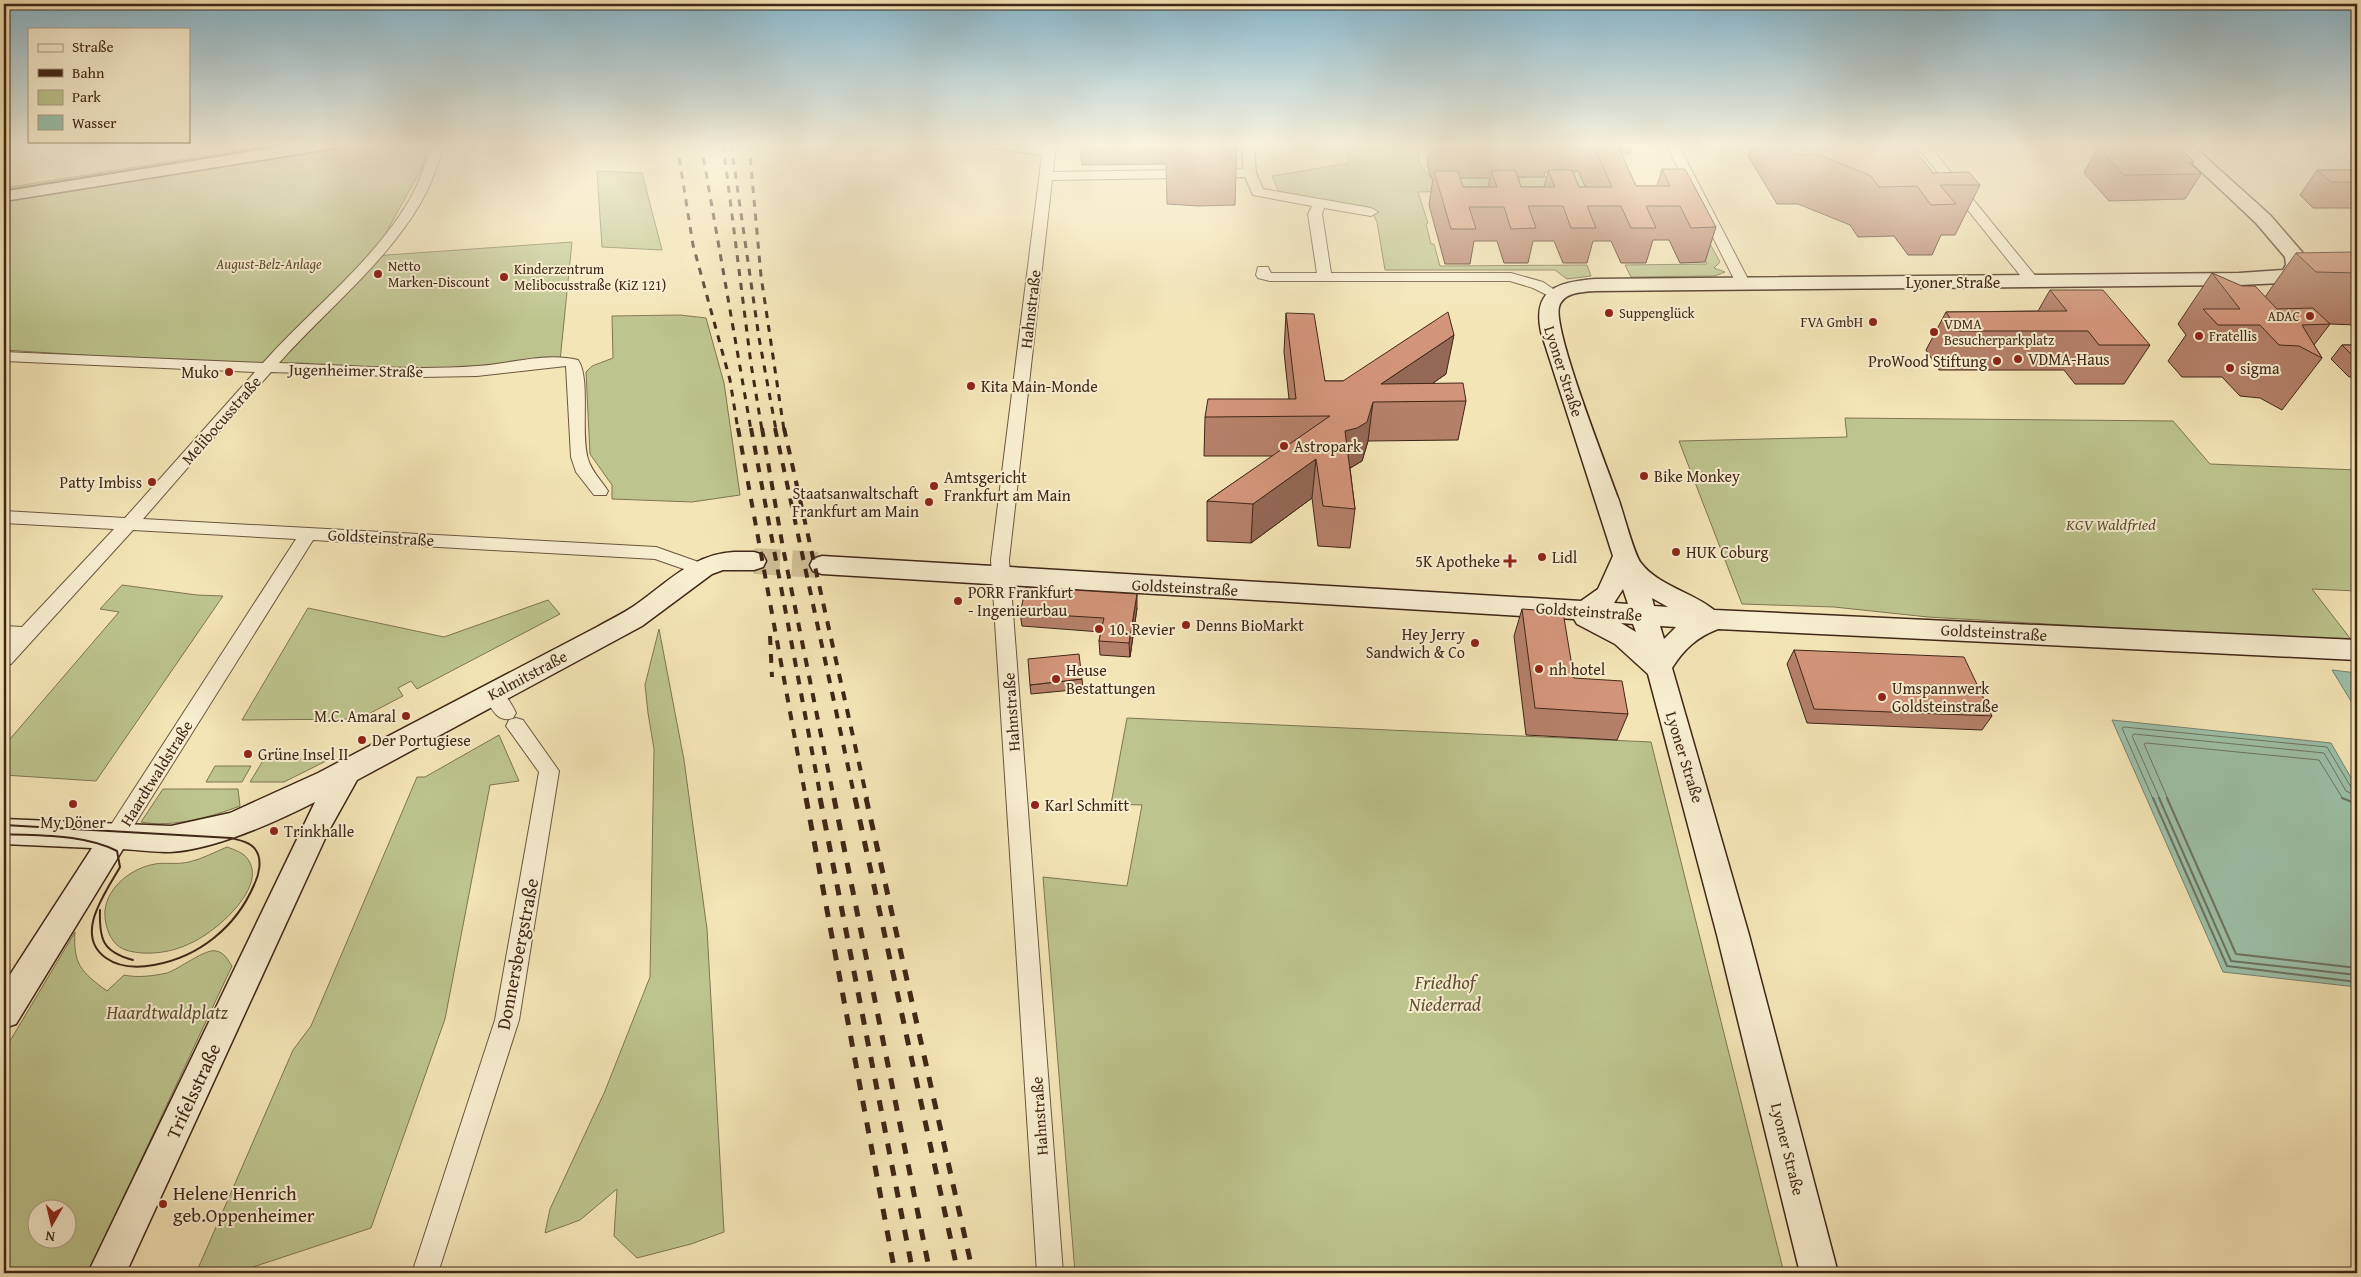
<svg xmlns="http://www.w3.org/2000/svg" width="2361" height="1277" viewBox="0 0 2361 1277" font-family="'Gentium Book Plus',serif">
<rect width="100%" height="100%" fill="#f4e5b6"/>
<filter id="stains"><feTurbulence type="fractalNoise" baseFrequency=".004" numOctaves="4"/><feColorMatrix values="0 0 0 0 .2 0 0 0 0 .09 0 0 0 0 .02 0 0 0 .5 -.17"/></filter>
<radialGradient id="worn" r=".72"><stop offset=".6" stop-color="#630" stop-opacity="0"/><stop offset="1" stop-color="#630" stop-opacity=".3"/></radialGradient>
<g fill="#bdc48d" stroke="#7e7552" fill-rule="evenodd">
<polygon points="280,144 280,148 4,192 4,188"/>
<polygon points="365,144 427,144 423,166 373,256 572,242 560,361 420,372 267,367 4,350 4,202"/>
<polygon points="1347,144 1492,144 1443,153 1418,149 1420,164 1431,178 1544,177 1580,171 1586,189 1418,192 1428,223 1426,224 1431,244 1434,244 1440,266 1587,265 1591,276 1567,279 1555,270 1385,270 1377,222 1370,208 1323,201 1281,197 1272,176 1349,163"/>
<polygon points="597,171 642,173 662,250 602,247"/>
<polygon points="1692,231 1703,231 1720,262 1714,268 1725,272 1715,276 1631,277 1625,265 1707,264"/>
<polygon points="680,315 706,318 724,383 740,495 692,502 612,499 612,485 590,454 586,372 592,366 613,358 612,316"/>
<polygon points="1845,418 2173,421 2210,464 2357,470 2357,591 2312,589 2353,642 1928,617 1834,607 1742,604 1679,441 1847,437"/>
<polygon points="122,585 197,595 223,596 96,781 4,775 4,746 119,612 100,609"/>
<polygon points="548,600 560,614 417,689 411,681 398,688 403,696 359,719 242,720 308,608 444,637"/>
<polygon points="659,629 684,760 707,929 724,1232 691,1244 637,1258 614,1236 617,1189 580,1220 545,1233 550,1209 605,1091 650,977 654,749 648,713 645,685"/>
<polygon points="1127,718 1651,742 1784,1273 1075,1273 1043,877 1127,886 1142,805 1111,804"/>
<polygon points="499,735 519,781 490,785 445,1019 371,1228 235,1273 196,1273 293,1050 311,1026 417,777 425,777"/>
<polygon points="264,759 330,759 284,782 250,782"/>
<polygon points="215,766 251,766 242,782 206,782"/>
<path d="M 163,789 L 238,789 L 240,806 C 211,817 172,828 141,822 Z"/>
<path d="M 227,847 C 235,850 245,853 249,861 C 266,889 215,932 193,942 C 178,950 160,954 142,953 C 133,952 124,951 117,945 C 108,937 104,921 105,910 C 108,886 132,868 155,864 C 164,862 176,865 189,862 C 202,859 215,852 227,847 Z"/>
<path d="M 75,932 C 73,964 81,972 107,991 L 124,975 C 137,978 153,976 167,973 C 179,969 206,948 216,951 C 224,952 228,960 232,966 L 88,1273 L 4,1273 L 4,1051 ZM 38,1210 L 68,1210 L 68,1240 L 38,1240 Z"/>
</g>
<g fill="#9cc0a9" stroke="#77826f">
<polygon points="2332,670 2357,673 2357,711"/>
<polygon points="2112,720 2331,743 2357,788 2357,987 2223,972"/>
</g>
<g fill="none" stroke-linecap="round" stroke-linejoin="round">
<g stroke="#6e7360" stroke-width="1">
<polyline points="2153,799 2122,728 2124,727 2327,747 2351,787 2357,790"/>
<polyline points="2160,799 2132,736 2134,734 2324,753 2346,791 2357,796"/>
<polyline points="2168,799 2144,744 2146,743 2319,760 2343,799"/>
</g>
<g stroke="#6e7360" stroke-width="2">
<polyline points="2153,798 2227,966 2357,982"/>
<polyline points="2159,798 2231,961 2357,975"/>
<polyline points="2167,798 2236,954 2357,968"/>
<polyline points="2342,798 2357,804"/>
</g>
<polyline stroke="#d0bf96" stroke-width="26" stroke-dasharray="26 12" stroke-linecap="butt" points="754,561 822,565"/>
<g stroke="#6d563f" stroke-width="2">
<g id="street">
<path d="M 432,144 L 444,144 C 438,165 431,185 420,204 C 384,265 326,310 279,363 C 345,365 411,371 477,366 C 510,364 546,352 578,360 C 591,378 580,433 588,459 C 592,472 601,480 608,491 L 606,495 L 594,495 L 576,472 L 571,457 L 566,366 L 477,376 L 420,377 L 271,372 L 143,519 L 656,547 L 707,565 L 710,569 L 707,573 L 701,575 L 655,559 L 313,540 L 123,843 L 115,846 L 107,843 L 104,837 L 107,831 L 296,539 L 133,530 L 11,664 L 4,666 L 4,647 L 10,640 L 4,640 L 4,626 L 22,627 L 114,529 L 4,523 L 4,511 L 125,518 L 255,372 L 4,361 L 4,352 L 263,363 C 310,310 370,265 407,204 C 419,185 425,165 432,144 Z"/>
<polygon points="984,144 1020,144 1043,147 1044,144 1056,144 1053,172 1243,169 1242,144 1254,144 1256,173 1263,189 1371,208 1378,212 1371,216 1324,208 1322,214 1331,273 1511,273 1543,282 1562,295 1555,299 1533,288 1510,281 1270,281 1258,278 1256,275 1258,267 1268,267 1271,273 1317,273 1308,214 1312,206 1253,195 1245,177 1052,180 1009,560 1063,1273 1037,1273 991,560 1042,155 990,148"/>
<polygon points="1666,144 1678,144 1750,283 1748,286 1743,287 1736,283"/>
<polygon points="1915,144 1928,144 2037,278 2039,281 2037,284 2027,284"/>
<path d="M 493,686 C 504,690 511,703 516,713 L 513,718 C 497,724 490,706 483,694 L 486,689 Z"/>
<polygon points="516,718 523,720 559,771 519,1020 438,1273 412,1273 495,1020 539,772 506,726 509,720"/>
</g>
</g>
<g stroke="#402617" stroke-width="3">
<g id="secondary">
<polygon points="295,144 338,144 336,148 330,149 4,201 4,191"/>
<path d="M 2172,144 L 2191,144 L 2270,215 L 2302,252 L 2306,265 L 2298,278 L 2282,283 L 2239,285 L 1595,291 C 1583,292 1563,292 1559,307 C 1553,331 1607,467 1618,498 C 1623,511 1634,555 1641,563 C 1657,585 1694,593 1714,610 L 2357,640 L 2357,660 L 1718,629 C 1697,637 1684,649 1672,668 L 1749,935 L 1838,1273 L 1800,1273 L 1717,935 L 1648,674 L 1615,644 L 1577,624 L 1574,619 L 822,574 L 813,571 L 810,565 L 813,559 L 822,556 L 1581,601 L 1598,589 L 1613,556 L 1541,332 C 1532,289 1558,282 1595,279 L 2239,273 L 2283,270 L 2286,265 L 2285,257 L 2256,223 ZM 1623,589 L 1628,604 L 1614,603 ZM 1652,598 L 1668,607 L 1654,606 ZM 1621,623 L 1633,624 L 1636,632 ZM 1660,626 L 1676,627 L 1664,639 Z"/>
<path d="M 734,552 L 754,552 L 763,555 L 766,561 L 763,567 L 754,570 L 723,570 L 712,574 L 642,626 L 357,780 L 328,832 L 126,1273 L 88,1273 L 315,802 C 276,822 213,850 170,852 C 154,852 139,850 123,849 L 16,1024 L 4,1028 L 4,984 L 92,848 L 4,844 L 4,819 L 171,826 L 230,813 L 318,773 L 597,627 C 609,620 622,614 634,606 C 666,584 692,554 734,552 Z"/>
</g>
</g>
<use href="#street" fill="#f8eed0" fill-rule="evenodd"/>
<use href="#secondary" fill="#f8eed0" fill-rule="evenodd"/>
<polyline stroke="#402617" stroke-width="1" points="4,191 295,144"/>
<g stroke="#402617" stroke-width="2">
<path d="M 4,825 L 231,838 C 239,840 250,842 255,849 C 263,859 259,875 254,885 C 236,927 199,957 154,965 C 137,968 120,968 106,958 C 73,935 106,892 120,867 L 117,851 C 83,834 41,836 4,834"/>
<path d="M 100,910 C 99,940 103,952 133,960"/>
</g>
<g stroke="#402617" stroke-width="3" stroke-dasharray="7 7" stroke-linecap="butt">
<polyline points="677,144 693,245 730,380 738,430"/>
<polyline points="701,144 751,430"/>
<polyline points="723,144 751,364 762,430"/>
<polyline points="731,144 759,338 776,430"/>
<polyline points="749,144 761,276 784,430"/>
</g>
<g stroke="#402617" stroke-width="4" stroke-dasharray="9 9" stroke-linecap="butt">
<polyline points="738,428 806,799"/>
<polyline points="751,428 821,799"/>
<polyline points="762,428 783,548 834,799"/>
<polyline points="775,428 855,799"/>
<polyline points="784,428 867,799"/>
<polyline points="770,636 772,677"/>
</g>
<g stroke="#402617" stroke-width="5" stroke-dasharray="11 11" stroke-linecap="butt">
<polyline points="806,798 895,1273"/>
<polyline points="820,798 913,1273"/>
<polyline points="834,798 930,1273"/>
<polyline points="855,798 958,1273"/>
<polyline points="866,798 973,1273"/>
</g>
</g>
<g fill="#b58069" stroke="#402617" fill-rule="evenodd">
<polygon points="1080,144 1237,144 1235,205 1199,206 1167,204 1166,164 1082,165"/>
<path d="M 1430,144 L 1633,144 L 1630,154 L 1621,154 L 1636,186 L 1657,186 L 1662,169 L 1716,227 L 1705,262 L 1680,263 L 1669,240 L 1653,240 L 1646,263 L 1621,263 L 1611,241 L 1593,241 L 1587,263 L 1563,263 L 1554,241 L 1533,241 L 1528,263 L 1504,263 L 1497,241 L 1474,241 L 1470,264 L 1445,264 L 1429,205 L 1433,178 L 1431,178 L 1427,164 ZM 1572,171 L 1578,171 L 1585,186 L 1588,187 L 1579,187 ZM 1545,172 L 1548,172 L 1544,187 L 1521,187 L 1518,177 L 1544,177 ZM 1460,178 L 1490,178 L 1488,187 L 1463,187 Z"/>
<polygon points="1752,144 1910,144 1933,173 1980,185 1955,235 1941,235 1932,255 1908,255 1894,236 1858,237 1850,225 1798,204 1777,204 1748,156"/>
<polygon points="2098,147 2194,162 2192,165 2201,174 2185,199 2109,201 2084,173"/>
<polygon points="2317,170 2357,170 2357,208 2313,208 2300,195"/>
<polygon points="2296,253 2357,257 2357,325 2330,324 2314,345 2322,358 2282,410 2260,398 2240,396 2222,377 2182,377 2168,361 2186,335 2178,324 2212,273 2265,297"/>
<polygon points="2050,290 2150,345 2124,384 2075,384 2064,370 1939,370 1926,350 1946,312 2038,311"/>
<polygon points="1286,313 1325,381 1343,381 1446,374 1433,383 1466,401 1458,440 1368,441 1362,461 1352,467 1350,468 1355,509 1350,548 1318,546 1312,498 1251,543 1207,541 1207,501 1273,456 1204,456 1205,417 1289,399 1284,352"/>
<polygon points="2342,345 2357,345 2357,377 2349,377 2331,359"/>
<polygon points="1137,608 1130,657 1100,655 1099,641 1101,632 1022,626 1020,613"/>
<polygon points="1522,609 1574,678 1628,714 1617,740 1526,735 1514,636"/>
<polygon points="1794,650 1992,716 1982,730 1807,723 1787,664"/>
<polygon points="1082,679 1083,689 1031,694 1030,685"/>
</g>
<g fill="#946855" stroke="#402617">
<polygon points="1454,335 1446,374 1406,402 1381,384"/>
<polygon points="1373,402 1368,441 1362,461 1352,467 1340,470 1345,431"/>
<polygon points="1316,459 1312,498 1251,543 1253,504"/>
<polygon points="1137,594 1137,608 1130,657 1129,643"/>
</g>
<g fill="#d3957a" stroke="#402617">
<polygon points="1590,144 1617,144 1636,186 1670,186 1662,169 1685,169 1716,227 1691,228 1680,206 1646,206 1656,228 1631,228 1621,206 1587,206 1596,228 1571,228 1563,206 1528,206 1536,228 1511,229 1504,207 1469,207 1476,229 1451,229 1434,171 1458,171 1463,187 1497,187 1491,171 1515,170 1521,187 1555,187 1548,170 1572,170 1579,187 1612,187 1597,152 1594,152"/>
<polygon points="1788,144 1910,144 1933,173 1969,172 1980,185 1940,185 1956,204 1931,205 1917,186 1879,187 1871,176 1817,154 1795,155"/>
<polygon points="2098,147 2179,147 2194,162 2189,162 2201,174 2124,175"/>
<polygon points="2317,170 2357,170 2357,182 2331,182"/>
<polygon points="2352,252 2357,257 2357,273 2316,272 2296,253"/>
<polygon points="2212,273 2242,286 2255,286 2277,309 2313,308 2330,324 2302,325 2322,358 2299,346 2279,345 2260,325 2218,325 2203,309 2240,309"/>
<polygon points="2050,290 2103,290 2150,345 2099,345 2088,331 1959,331 1946,312 2067,311"/>
<polygon points="1448,312 1454,335 1381,384 1463,383 1466,401 1373,402 1367,422 1357,428 1345,431 1355,509 1323,506 1316,459 1253,504 1207,501 1330,416 1205,417 1208,399 1296,399 1286,313 1314,314 1325,381 1343,381"/>
<polygon points="2342,345 2357,345 2357,360"/>
<polygon points="1026,587 1137,594 1129,643 1099,641 1104,618 1020,613"/>
<polygon points="1522,609 1563,612 1574,678 1622,681 1628,714 1535,708"/>
<polygon points="1794,650 1964,657 1992,716 1814,709"/>
<polygon points="1079,654 1082,679 1030,685 1028,659"/>
</g>
<linearGradient id="sky" x2="0" y2="1"><stop stop-color="#89b9cf"/><stop offset="0.45" stop-color="#faf3de"/><stop offset="1" stop-color="#faf3de" stop-opacity="0"/></linearGradient>
<rect width="2361" height="323" fill="url(#sky)"/>
<g fill="#8f2418" stroke="#f8eed0" stroke-width="2">
<circle cx="378" cy="274" r="5"/>
<circle cx="504" cy="277" r="5"/>
<circle cx="1609" cy="313" r="5"/>
<circle cx="2310" cy="316" r="5"/>
<circle cx="1873" cy="322" r="5"/>
<circle cx="1934" cy="332" r="5"/>
<circle cx="2199" cy="336" r="5"/>
<circle cx="2018" cy="359" r="5"/>
<circle cx="1997" cy="361" r="5"/>
<circle cx="2230" cy="368" r="5"/>
<circle cx="229" cy="372" r="5"/>
<circle cx="971" cy="386" r="5"/>
<circle cx="1284" cy="446" r="5"/>
<circle cx="1644" cy="476" r="5"/>
<circle cx="152" cy="482" r="5"/>
<circle cx="934" cy="486" r="5"/>
<circle cx="929" cy="502" r="5"/>
<circle cx="1676" cy="552" r="5"/>
<circle cx="1542" cy="557" r="5"/>
<path d="M1507.5 553.5h5v5h5v5h-5v5h-5v-5h-5v-5h5z"/>
<circle cx="958" cy="601" r="5"/>
<circle cx="1186" cy="625" r="5"/>
<circle cx="1099" cy="629" r="5"/>
<circle cx="1475" cy="643" r="5"/>
<circle cx="1539" cy="669" r="5"/>
<circle cx="1056" cy="679" r="5"/>
<circle cx="1882" cy="697" r="5"/>
<circle cx="406" cy="716" r="5"/>
<circle cx="362" cy="740" r="5"/>
<circle cx="248" cy="754" r="5"/>
<circle cx="73" cy="804" r="5"/>
<circle cx="1035" cy="805" r="5"/>
<circle cx="274" cy="831" r="5"/>
<circle cx="163" cy="1204" r="5"/>
</g>
<g text-anchor="middle" dominant-baseline="central" stroke-width="4" stroke-linejoin="round" paint-order="stroke">
<g font-size="14" font-style="italic" fill="#5f4e34" stroke="#f8eed0">
<text x="269" y="264">August-Belz-Anlage</text>
</g>
<g font-size="14" fill="#402617" stroke="#f8eed0" text-anchor="start">
<text x="388" y="266">Netto<tspan x="388" dy="16">Marken-Discount</tspan></text>
<text x="514" y="269">Kinderzentrum<tspan x="514" dy="16">Melibocusstraße (KiZ 121)</tspan></text>
<text x="1619" y="313">Suppenglück</text>
<text x="2300" y="316" text-anchor="end">ADAC</text>
<text x="1863" y="322" text-anchor="end">FVA GmbH</text>
<text x="1944" y="324">VDMA<tspan x="1944" dy="16">Besucherparkplatz</tspan></text>
<text x="2209" y="336">Fratellis</text>
</g>
<g font-size="16" fill="#402617" stroke="#f8eed0">
<text x="1953" y="282">Lyoner Straße</text>
<text transform="translate(1030 309) rotate(-83)">Hahnstraße</text>
<text transform="translate(356 370) rotate(1)">Jugenheimer Straße</text>
<text transform="translate(1564 371) rotate(72)">Lyoner Straße</text>
<text transform="translate(221 420) rotate(-49)">Melibocusstraße</text>
<text transform="translate(381 537) rotate(3)">Goldsteinstraße</text>
<text transform="translate(1185 587) rotate(3)">Goldsteinstraße</text>
<text transform="translate(1589 611) rotate(4)">Goldsteinstraße</text>
<text transform="translate(1994 632) rotate(3)">Goldsteinstraße</text>
<text transform="translate(527 675) rotate(-28)">Kalmitstraße</text>
<text transform="translate(1011 712) rotate(-94)">Hahnstraße</text>
<text transform="translate(1685 757) rotate(73)">Lyoner Straße</text>
<text transform="translate(156 773) rotate(-58)">Haardtwaldstraße</text>
<text transform="translate(1039 1116) rotate(-94)">Hahnstraße</text>
<text transform="translate(1788 1149) rotate(76)">Lyoner Straße</text>
</g>
<g font-size="16" fill="#402617" stroke="#f8eed0" text-anchor="start">
<text x="2028" y="359">VDMA-Haus</text>
<text x="1987" y="361" text-anchor="end">ProWood Stiftung</text>
<text x="2240" y="368">sigma</text>
<text x="219" y="372" text-anchor="end">Muko</text>
<text x="981" y="386">Kita Main-Monde</text>
<text x="1294" y="446">Astropark</text>
<text x="1654" y="476">Bike Monkey</text>
<text x="944" y="477">Amtsgericht<tspan x="944" dy="18">Frankfurt am Main</tspan></text>
<text x="142" y="482" text-anchor="end">Patty Imbiss</text>
<text x="919" y="493" text-anchor="end">Staatsanwaltschaft<tspan x="919" dy="18">Frankfurt am Main</tspan></text>
<text x="1686" y="552">HUK Coburg</text>
<text x="1552" y="557">Lidl</text>
<text x="1500" y="561" text-anchor="end">5K Apotheke</text>
<text x="968" y="592">PORR Frankfurt<tspan x="968" dy="18">- Ingenieurbau</tspan></text>
<text x="1196" y="625">Denns BioMarkt</text>
<text x="1109" y="629">10. Revier</text>
<text x="1465" y="634" text-anchor="end">Hey Jerry<tspan x="1465" dy="18">Sandwich &amp; Co</tspan></text>
<text x="1549" y="669">nh hotel</text>
<text x="1066" y="670">Heuse<tspan x="1066" dy="18">Bestattungen</tspan></text>
<text x="1892" y="688">Umspannwerk<tspan x="1892" dy="18">Goldsteinstraße</tspan></text>
<text x="396" y="716" text-anchor="end">M.C. Amaral</text>
<text x="372" y="740">Der Portugiese</text>
<text x="258" y="754">Grüne Insel II</text>
<text x="1045" y="805">Karl Schmitt</text>
<text x="73" y="822" text-anchor="middle">My Döner</text>
<text x="284" y="831">Trinkhalle</text>
</g>
<g font-size="16" font-style="italic" fill="#5f4e34" stroke="#f8eed0">
<text x="2111" y="524">KGV Waldfried</text>
</g>
<g font-size="19" fill="#402617" stroke="#f8eed0">
<text transform="translate(517 954) rotate(-79)">Donnersbergstraße</text>
<text transform="translate(193 1091) rotate(-65)">Trifelsstraße</text>
</g>
<g font-size="19" font-style="italic" fill="#5f4e34" stroke="#f8eed0">
<text x="1445" y="982">Friedhof<tspan x="1445" dy="22">Niederrad</tspan></text>
<text x="167" y="1012">Haardtwaldplatz</text>
</g>
<g font-size="19" fill="#402617" stroke="#f8eed0" text-anchor="start">
<text x="173" y="1193">Helene Henrich<tspan x="173" dy="22">geb.Oppenheimer</tspan></text>
</g>
</g>
<rect width="2361" height="1277" fill="none" stroke="#f4e5b6" stroke-width="20"/>
<rect x="5" y="5" width="2351" height="1267" fill="none" stroke="#402617" stroke-width="2.5"/>
<rect x="10" y="10" width="2341" height="1257" fill="none" stroke="#402617"/>
<rect x="28" y="28" width="162" height="115" fill="#f8eed0" stroke="#ae9e86"/>
<rect x="38" y="44" width="25" height="8" fill="#f8eed0" stroke="#ae9e86"/>
<text x="72" y="52" font-size="15" fill="#402617">Straße</text>
<rect x="38" y="69" width="25" height="8" fill="#402617" stroke="#ae9e86"/>
<text x="72" y="78" font-size="15" fill="#402617">Bahn</text>
<rect x="38" y="90" width="25" height="15" fill="#bdc48d" stroke="#ae9e86"/>
<text x="72" y="102" font-size="15" fill="#402617">Park</text>
<rect x="38" y="115" width="25" height="15" fill="#9cc0a9" stroke="#ae9e86"/>
<text x="72" y="128" font-size="15" fill="#402617">Wasser</text>
<g transform="translate(52 1224) rotate(188)"><circle r="24" fill="#f8eed0" stroke="#ae9e86"/>
<path d="M0-4L9 19L0 12L-9 19Z" fill="#8f2418"/>
<text y="-8" font-size="14" font-weight="bold" text-anchor="middle" fill="#402617">N</text>
</g>
<rect width="100%" height="100%" filter="url(#stains)"/>
<rect width="100%" height="100%" fill="url(#worn)"/>
</svg>
